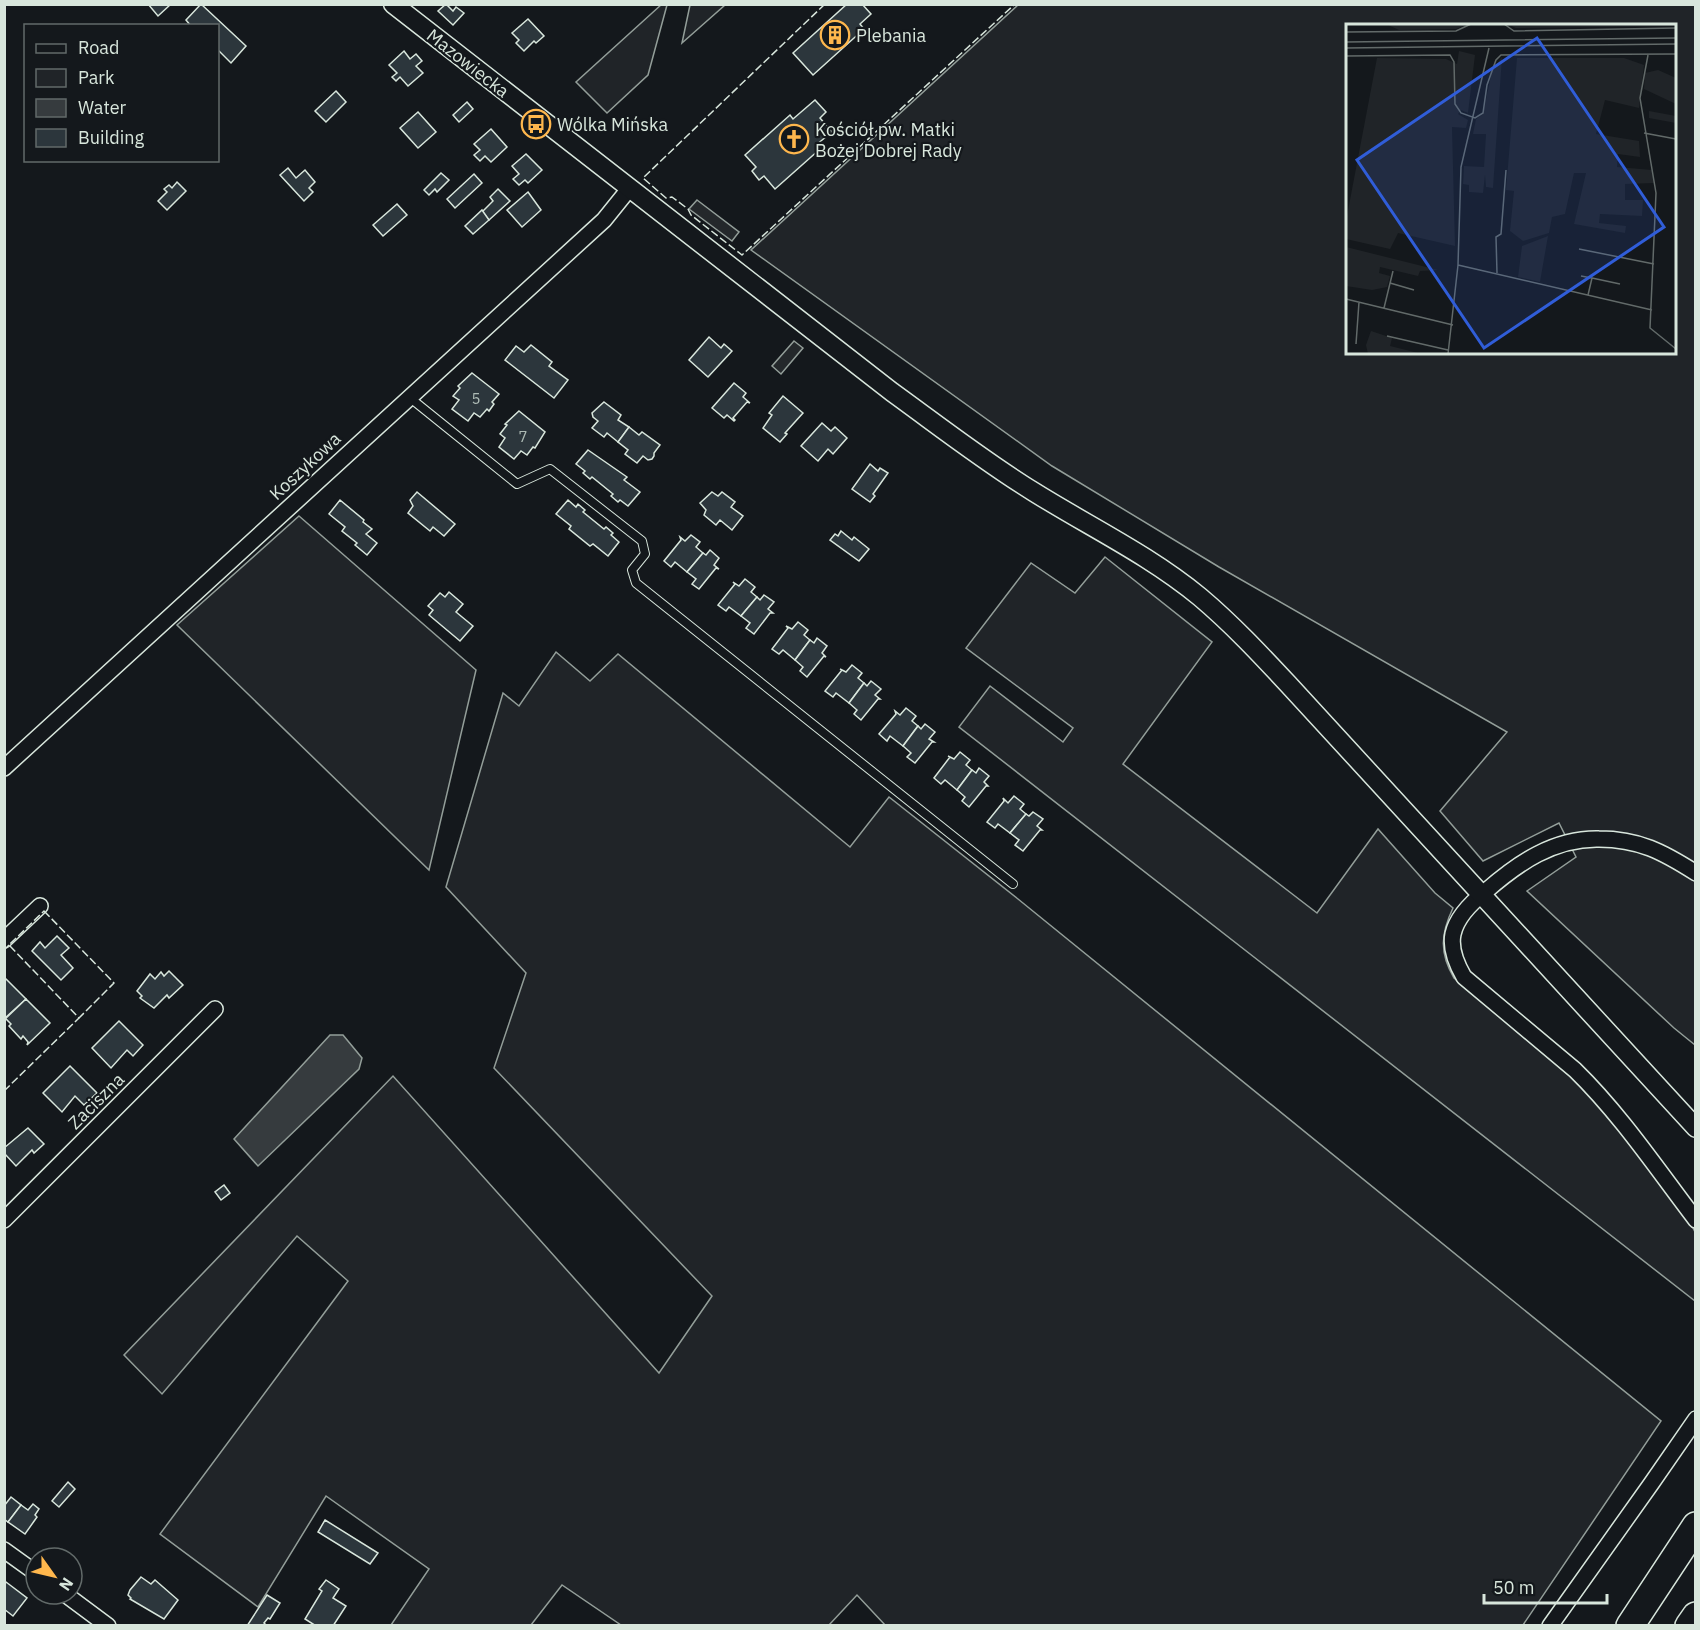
<svg xmlns="http://www.w3.org/2000/svg" width="1700" height="1630" font-family="'IBM Plex Sans',sans-serif">
<rect width="100%" height="100%" fill="#14181c"/>
<g fill="#202428" stroke="#939e99" stroke-width="1.5" fill-rule="evenodd">
<polygon points="662,4 667,5 648,75 607,113 576,82"/>
<polygon points="690,5 725,5 682,43"/>
<path d="M 1018,5 L 1694,5 L 1696,6 L 1695,1045 L 1674,1028 L 1527,891 L 1576,857 L 1559,823 L 1483,861 L 1440,811 L 1507,732 L 1219,567 L 1052,466 L 751,250 ZM 1348,26 L 1674,26 L 1674,352 L 1348,352 Z"/>
<polygon points="299,516 476,670 429,870 177,625"/>
<path d="M 1105,557 L 1212,642 L 1123,764 L 1317,913 L 1378,829 L 1435,893 L 1453,908 C 1441,933 1439,953 1454,978 L 1592,1094 L 1687,1216 L 1695,1232 L 1695,1301 L 959,727 L 990,686 L 1063,742 L 1073,728 L 966,648 L 1031,563 L 1075,593 Z"/>
<polygon points="556,652 590,681 618,654 850,847 889,797 1018,899 1661,1421 1523,1625 886,1626 857,1595 829,1625 621,1625 562,1585 531,1625 391,1625 429,1569 326,1496 258,1607 160,1534 348,1281 297,1236 162,1394 124,1355 393,1076 659,1373 712,1296 494,1068 526,973 446,887 503,693 519,706"/>
</g>
<g fill="#24282b" stroke="#939e99" stroke-width="1.5">
<polygon points="697,200 739,232 732,241 689,209"/>
<polygon points="794,341 803,348 781,374 772,366"/>
</g>
<polygon fill="#363b3e" stroke="#939e99" stroke-width="1.5" points="330,1035 343,1035 362,1058 359,1069 258,1166 234,1139"/>
<g fill="#2c363c" stroke="#d8e6dc" stroke-width="1.5">
<polygon points="148,4 171,4 158,16"/>
<polygon points="201,4 246,46 231,63 218,50 218,26 191,26 186,20"/>
<polygon points="446,4 453,11 456,7 464,13 453,25 438,11"/>
<polygon points="847,4 862,4 871,14 860,24 864,29 813,75 793,53"/>
<polygon points="528,19 544,36 536,43 534,41 524,51 516,43 519,40 512,33"/>
<polygon points="404,51 410,59 416,54 422,61 416,66 423,73 408,86 400,77 396,81 392,77 397,73 389,65"/>
<polygon points="336,91 346,102 326,122 315,111"/>
<polygon points="815,100 826,112 820,118 832,132 816,145 820,149 775,189 764,176 759,180 752,171 756,167 745,155 790,115 793,119"/>
<polygon points="467,102 473,109 459,122 453,115"/>
<polygon points="418,112 436,132 418,148 400,128"/>
<polygon points="491,129 507,147 491,162 485,156 480,161 474,155 480,150 474,144"/>
<polygon points="526,154 542,170 528,183 525,180 519,185 513,179 519,174 512,166"/>
<polygon points="288,168 296,178 305,170 315,182 309,188 313,192 304,201 280,175"/>
<polygon points="441,173 449,180 437,192 435,189 429,195 424,190"/>
<polygon points="474,174 482,183 455,208 447,199"/>
<polygon points="177,182 186,191 167,210 158,201 167,192 164,189 169,185 172,188"/>
<polygon points="498,189 510,201 489,220 482,212 493,201 490,197"/>
<polygon points="528,192 541,210 522,227 507,210"/>
<polygon points="397,204 407,215 383,236 373,225"/>
<polygon points="482,210 489,220 473,234 465,226"/>
<polygon points="709,337 721,348 724,344 732,351 708,377 689,360"/>
<polygon points="531,345 552,362 549,366 568,380 554,398 505,360 516,346 524,352"/>
<polygon points="472,373 499,394 492,402 494,404 489,411 487,409 480,417 474,413 468,421 452,409 459,400 453,396 460,388 458,386"/>
<polygon points="734,383 746,393 743,397 750,403 747,402 733,418 735,420 734,421 727,415 724,418 712,408"/>
<polygon points="783,396 803,413 785,433 787,434 780,442 763,428 772,415 769,413"/>
<polygon points="604,402 621,415 618,420 629,427 618,442 607,433 604,437 592,428 598,421 593,417 592,413"/>
<polygon points="519,411 545,432 535,448 533,447 527,455 521,451 514,459 499,447 505,438 500,434 507,425 505,424"/>
<polygon points="822,423 831,431 835,427 847,438 833,454 828,449 818,461 801,446"/>
<polygon points="629,427 639,435 642,432 660,445 654,453 654,456 652,459 648,460 643,456 637,463 625,454 628,450 618,442"/>
<polygon points="588,450 627,477 624,480 640,492 628,506 620,500 618,502 611,496 613,494 592,477 590,479 583,473 585,471 576,464"/>
<polygon points="870,464 878,471 880,468 888,473 873,494 875,496 870,502 852,489"/>
<polygon points="417,492 455,524 444,536 433,527 430,531 408,513 413,506 410,500"/>
<polygon points="712,492 718,496 722,492 735,502 731,507 743,516 732,530 720,520 716,525 704,515 706,510 700,503"/>
<polygon points="340,500 364,520 363,522 372,529 366,534 377,543 367,555 355,545 357,543 342,531 345,527 329,514"/>
<polygon points="568,500 576,507 578,504 585,510 583,512 604,529 606,527 613,533 611,535 619,542 608,556 593,544 590,546 569,529 571,526 556,514"/>
<polygon points="841,531 852,540 854,537 869,549 859,561 830,540 835,534 838,536"/>
<polygon points="691,535 700,542 696,547 703,553 687,572 675,562 671,567 664,561 681,540 680,537 685,541"/>
<polygon points="710,550 719,558 714,565 719,569 716,568 699,589 692,584 696,579 687,572 703,553 706,555"/>
<polygon points="745,579 755,587 751,592 757,597 741,616 729,607 726,611 718,605 735,584 733,582 739,586"/>
<polygon points="449,592 463,604 456,612 473,626 460,641 429,615 433,610 428,606 440,593 445,597"/>
<polygon points="764,595 774,602 768,609 773,613 770,613 754,634 746,628 750,623 741,616 757,597 760,600"/>
<polygon points="798,622 808,630 804,635 810,640 795,660 783,650 779,654 772,649 788,628 786,626 792,629"/>
<polygon points="817,638 827,646 822,653 826,657 824,656 807,677 800,671 803,667 795,660 810,640 814,643"/>
<polygon points="852,665 862,673 858,678 864,683 849,703 836,693 833,697 825,691 842,670 840,669 846,672"/>
<polygon points="871,681 881,689 875,695 880,699 878,699 861,720 854,714 857,710 849,703 864,683 867,686"/>
<polygon points="906,708 916,716 912,721 918,726 903,746 890,736 887,741 879,734 896,714 895,711 900,715"/>
<polygon points="925,724 935,732 929,739 934,742 932,742 915,763 907,757 911,753 903,746 918,726 921,729"/>
<polygon points="960,752 970,760 966,765 972,770 957,790 945,780 941,784 934,778 950,757 948,756 954,759"/>
<polygon points="979,768 989,776 984,782 988,786 986,786 969,807 962,801 965,797 957,790 972,770 976,773"/>
<polygon points="1014,796 1024,804 1020,809 1026,814 1010,833 998,824 995,828 987,822 1004,801 1003,798 1008,803"/>
<polygon points="1033,812 1043,819 1037,826 1042,830 1040,830 1023,851 1015,845 1019,840 1010,833 1026,814 1029,816"/>
<polygon points="57,936 69,948 61,955 73,968 61,980 32,951 40,942 45,948"/>
<polygon points="169,971 183,985 169,998 167,995 154,1008 140,998 142,996 137,991 150,974 155,979 161,972 164,976"/>
<polygon points="4,977 26,999 4,1019 5,1018"/>
<polygon points="26,999 50,1023 27,1045 28,1042 23,1036 21,1039 9,1026 11,1024 6,1019 4,1020"/>
<polygon points="119,1021 143,1045 133,1056 127,1050 111,1068 92,1048"/>
<polygon points="70,1066 97,1093 84,1105 75,1096 62,1112 43,1093"/>
<polygon points="28,1128 44,1144 34,1153 32,1150 16,1166 4,1153 4,1148"/>
<polygon points="224,1185 230,1193 221,1200 215,1192"/>
<polygon points="68,1482 75,1489 59,1507 52,1501"/>
<polygon points="11,1497 21,1505 8,1522 4,1519 4,1506"/>
<polygon points="33,1504 39,1509 35,1515 37,1517 25,1534 8,1522 21,1505 28,1510"/>
<polygon points="325,1520 378,1553 370,1564 318,1532"/>
<polygon points="141,1577 151,1584 155,1580 178,1600 164,1619 130,1599 131,1598 128,1595 130,1590"/>
<polygon points="326,1580 339,1589 333,1598 346,1606 333,1626 316,1626 305,1619 322,1591 319,1589"/>
<polygon points="6,1582 27,1598 13,1616 4,1609 4,1585"/>
<polygon points="267,1595 280,1603 270,1619 268,1618 264,1623 267,1626 247,1626"/>
</g>
<g fill="none" stroke-linecap="round" stroke-linejoin="round">
<g stroke="#d8e6dc" stroke-width="10">
<polyline id="service" points="409,397 517,484 550,469 642,541 645,554 632,570 636,583 1013,884"/>
</g>
<g stroke="#d8e6dc" stroke-width="18">
<g id="minor">
<polyline points="4,768 604,220 629,189"/>
<path d="M 1696,873 C 1663,852 1639,839 1599,839 C 1554,838 1518,863 1486,891 C 1472,902 1457,916 1453,934 C 1450,949 1457,965 1464,977 L 1575,1070 C 1621,1115 1657,1169 1696,1220"/>
<polyline points="4,940 40,906"/>
<polyline points="4,1220 215,1009"/>
<polyline points="4,1550 36,1573"/>
<polyline points="65,1594 108,1626"/>
<polyline points="1550,1626 1651,1484 1696,1419"/>
</g>
</g>
<g stroke="#d8e6dc" stroke-width="21">
<path id="tertiary" d="M 393,4 L 892,392 C 939,426 985,462 1034,492 C 1090,527 1149,555 1200,597 C 1232,624 1260,654 1288,684 L 1696,1128"/>
</g>
<g stroke="#d8e6dc" stroke-width="30">
<g id="motorway">
<polyline points="1630,1626 1696,1526"/>
<polyline points="1689,1626 1696,1616"/>
</g>
</g>
<use href="#service" stroke="#14181c" stroke-width="8"/>
<use href="#minor" stroke="#14181c" stroke-width="15"/>
<use href="#tertiary" stroke="#14181c" stroke-width="18"/>
<use href="#motorway" stroke="#14181c" stroke-width="27"/>
<g stroke="#d8e6dc" stroke-width="1.5" stroke-dasharray="8 3" stroke-linecap="butt">
<polyline points="825,4 643,178 666,198 672,197 688,209 691,215 742,255 1015,4"/>
<polygon points="44,911 114,983 79,1018 9,945"/>
<polyline points="4,950 9,945"/>
<polyline points="4,1091 79,1018"/>
</g>
</g>
<defs>
<g id="building-ring" transform="scale(1.5)"><circle r="9.5" fill="#14181c" stroke="#ffb74d" stroke-width="1.5"/><path d="M-4-6H4V6H1V3H-1V6H-4ZM-2.5-4.3h1.7v1.8h-1.7ZM.8-4.3h1.7v1.8H.8ZM-2.5-1h1.7V.8h-1.7ZM.8-1h1.7V.8H.8Z" fill="#ffb74d"/></g>
<g id="bus-ring" transform="scale(1.5)"><circle r="9.5" fill="#14181c" stroke="#ffb74d" stroke-width="1.5"/><path d="M-5-6H5V4H4V6H2V4H-2V6H-4V4H-5ZM-3.5-4V0h7V-4ZM-3.5 1.2v1.5H-2V1.2ZM2 1.2v1.5H3.5V1.2Z" fill="#ffb74d"/></g>
<g id="church-ring" transform="scale(1.5)"><circle r="9.5" fill="#14181c" stroke="#ffb74d" stroke-width="1.5"/><path d="M-1.2-6h2.4v3.5h3.3v2.4h-3.3V6h-2.4V-.1h-3.3v-2.4h3.3Z" fill="#ffb74d"/></g>
</defs>
<g fill-rule="evenodd">
<use href="#building-ring" x="835" y="35"/>
<use href="#bus-ring" x="536" y="124"/>
<use href="#church-ring" x="794" y="139"/>
</g>
<g text-anchor="middle" dominant-baseline="central" stroke-width="4.5" stroke-linejoin="round" paint-order="stroke">
<g font-size="15" fill="#adbab4">
<text x="476" y="398">5</text>
<text x="523" y="436">7</text>
</g>
<g font-size="18" fill="#d8e6dc" stroke="#14181c" text-anchor="start">
<text x="856" y="35">Plebania</text>
<text x="557" y="124">Wólka Mińska</text>
<text x="815" y="129">Kościół pw. Matki<tspan x="815" dy="21">Bożej Dobrej Rady</tspan></text>
</g>
<g font-size="18" fill="#d8e6dc" stroke="#14181c">
<text transform="translate(468 63) rotate(38)">Mazowiecka</text>
<text transform="translate(305 466) rotate(-43)">Koszykowa</text>
<text transform="translate(96 1101) rotate(-45)">Zaciszna</text>
</g>
</g>
<g transform="translate(1346 24)">
<rect width="330" height="330" fill="#14181c"/>
<path d="M 40,0 L 122,0 L 110,5 L 53,6 ZM 161,0 L 330,0 L 330,2 L 170,4 ZM 113,27 L 129,31 L 122,89 L 115,86 L 112,90 L 122,96 L 120,104 L 106,103 L 109,222 L 52,209 L 44,225 L 0,215 L 0,197 L 31,34 L 100,35 L 111,40 ZM 156,33 L 147,164 L 140,163 L 139,151 L 137,169 L 123,168 L 123,161 L 117,160 L 118,142 L 138,143 L 140,110 L 127,110 L 130,95 L 137,90 L 146,47 ZM 171,34 L 278,34 L 298,41 L 293,84 L 259,76 L 250,110 L 293,117 L 294,133 L 272,130 L 271,143 L 306,146 L 308,159 L 279,160 L 279,176 L 297,176 L 296,192 L 254,190 L 253,199 L 280,202 L 279,209 L 228,200 L 240,149 L 228,149 L 219,190 L 206,193 L 203,209 L 177,217 L 164,207 L 168,167 L 160,166 ZM 312,46 L 330,54 L 330,80 L 298,65 L 299,49 ZM 303,87 L 330,92 L 330,99 L 303,94 ZM 202,212 L 194,258 L 172,253 L 176,222 ZM 0,223 L 92,246 L 74,247 L 72,252 L 34,243 L 33,249 L 44,252 L 41,263 L 26,266 L 0,262 ZM 25,307 L 46,314 L 44,322 L 76,330 L 22,330 L 20,321 Z" fill="#202428"/>
<path fill="none" stroke="#626a69" stroke-width="1.5" d="M 158,0 L 168,7 L 330,4M 0,8 L 110,7 L 125,0M 0,18 L 330,14M 0,24 L 330,20M 302,31 L 294,74 L 310,169 L 304,304 L 330,325M 0,32 L 104,31 L 108,38 L 109,80 L 115,89 L 129,94 L 137,89 L 141,61 L 150,36 L 155,31 L 330,30M 298,109 L 330,115M 233,225 L 308,240M 112,241 L 306,286M 151,249 L 150,213 L 155,210 L 160,146M 235,252 L 246,254 L 242,271M 246,254 L 274,260M 44,259 L 68,266M 0,275 L 107,301M 38,284 L 47,247M 41,312 L 102,326M 10,320 L 13,278M 102,330 L 112,241 L 115,143 L 143,24"/>
<path fill="#305dd8" fill-opacity="0.15" stroke="#305dd8" stroke-width="3" d="M 191,14 L 318,203 L 138,324 L 11,136 Z"/>
<rect width="330" height="330" fill="none" stroke="#d8e6dc" stroke-width="3"/>
</g>
<rect width="1700" height="1630" fill="none" stroke="#d8e6dc" stroke-width="12"/>
<rect x="24" y="24" width="195" height="138" fill="#14181c" stroke="#626a69" stroke-width="1.5"/>
<rect x="36" y="44" width="30" height="9" fill="#14181c" stroke="#626a69" stroke-width="1.5"/>
<text x="78" y="54" font-size="18" fill="#d8e6dc">Road</text>
<rect x="36" y="69" width="30" height="18" fill="#202428" stroke="#626a69" stroke-width="1.5"/>
<text x="78" y="84" font-size="18" fill="#d8e6dc">Park</text>
<rect x="36" y="99" width="30" height="18" fill="#363b3e" stroke="#626a69" stroke-width="1.5"/>
<text x="78" y="114" font-size="18" fill="#d8e6dc">Water</text>
<rect x="36" y="129" width="30" height="18" fill="#2c363c" stroke="#626a69" stroke-width="1.5"/>
<text x="78" y="144" font-size="18" fill="#d8e6dc">Building</text>
<g transform="translate(54 1576) rotate(124)"><circle r="28" fill="#14181c" stroke="#626a69" stroke-width="1.5"/>
<path d="M0-4.5L10 22L0 15L-10 22Z" fill="#ffb74d"/>
<text y="-9" font-size="16" font-weight="bold" text-anchor="middle" fill="#d8e6dc">N</text>
</g>
<path d="M1484 1594v9h123v-9" fill="none" stroke="#d8e6dc" stroke-width="3"/>
<text x="1493" y="1594" font-size="18" fill="#d8e6dc" stroke="#14181c" stroke-width="4.5" paint-order="stroke">50 m</text>
</svg>
